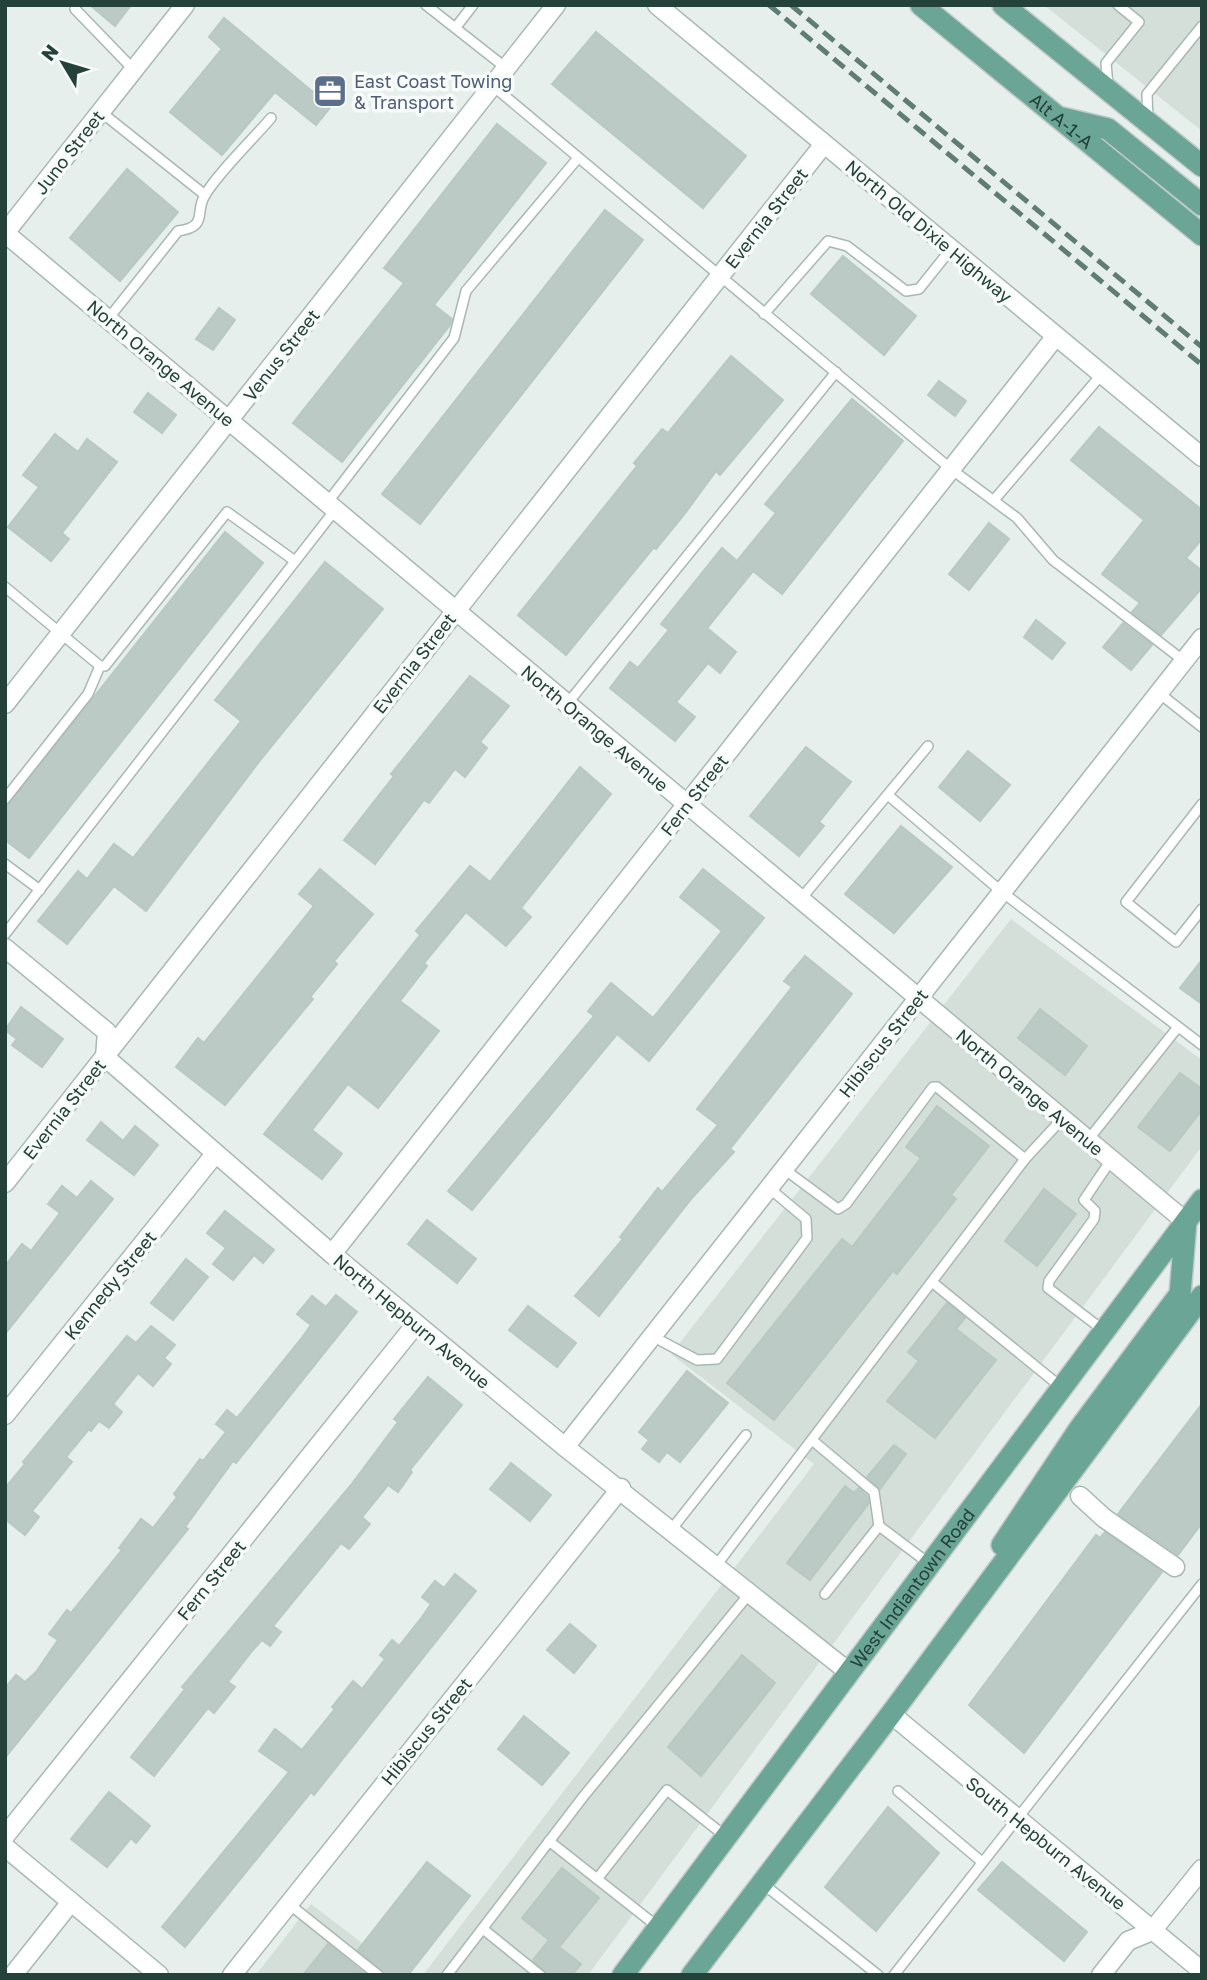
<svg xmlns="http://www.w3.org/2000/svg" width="1207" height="1980" font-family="'Golos Text',sans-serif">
<rect width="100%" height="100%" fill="#e6efeb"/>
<g fill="#d4dfda">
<polygon points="1044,5 1202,5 1202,131 1128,72"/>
<polygon points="1011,919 1202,1060 1202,1146 588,1975 423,1975 814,1464 671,1354"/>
<polygon points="311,1904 404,1975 256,1975"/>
</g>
<g fill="#bbcac4" stroke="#b8c9c2" stroke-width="2">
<polygon points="90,5 131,5 115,26"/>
<polygon points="224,18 313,92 328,75 345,89 316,125 275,92 222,155 170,112 222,49 209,37"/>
<polygon points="596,32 746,156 703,208 552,84"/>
<polygon points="497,124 546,163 434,305 452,319 450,325 342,462 293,423 404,283 384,268"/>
<polygon points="127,169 178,212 120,281 70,238"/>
<polygon points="605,210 643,240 420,524 382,494"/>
<polygon points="843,256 916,316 884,355 811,294"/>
<polygon points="219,308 235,320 213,350 196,339"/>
<polygon points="731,356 783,400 720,475 716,471 683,516 656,549 654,547 566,655 518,615 637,466 634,463 662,429 668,433"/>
<polygon points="939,381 966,401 955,416 928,395"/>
<polygon points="148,393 176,415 162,433 134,412"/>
<polygon points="852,399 903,441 782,594 753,571 707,628 736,652 720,673 708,663 676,702 695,717 675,741 610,688 630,662 638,668 669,630 661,624 722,548 737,561 776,513 765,504"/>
<polygon points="1099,427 1202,510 1202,539 1186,558 1202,571 1202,588 1161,635 1132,612 1140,603 1102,574 1144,520 1071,460"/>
<polygon points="55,434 78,452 87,439 117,462 62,533 69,539 51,561 8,527 39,487 23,475"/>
<polygon points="989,523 1009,539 969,590 949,574"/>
<polygon points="225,532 263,563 29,858 5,840 5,809"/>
<polygon points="325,562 383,609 261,759 146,911 114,886 67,944 38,921 78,871 87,879 114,844 133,858 181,797 241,721 215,700"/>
<polygon points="1036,620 1065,643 1052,659 1024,637"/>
<polygon points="1123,623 1152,645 1131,670 1103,647"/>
<polygon points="470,676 509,706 480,742 487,748 465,777 455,769 429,803 424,800 375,864 344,840 394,776 391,774"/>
<polygon points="806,747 851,782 819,822 824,826 799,856 750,816"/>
<polygon points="968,751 1010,785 980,821 939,787"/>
<polygon points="580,767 611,794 521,908 531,917 506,946 466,912 424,963 427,966 400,1001 439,1031 378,1108 348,1084 312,1130 342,1154 322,1179 264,1134 420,935 416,931 470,866 490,882"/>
<polygon points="901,826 952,867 894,933 845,894"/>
<polygon points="320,869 373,914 334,961 337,964 310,997 313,999 225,1105 176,1067 198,1038 204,1043 314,906 299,894"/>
<polygon points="703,869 764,918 649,1061 617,1034 472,1210 448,1191 594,1016 588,1011 611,983 653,1018 722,931 680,897"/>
<polygon points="805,956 852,994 730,1149 734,1152 692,1198 599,1316 575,1296 623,1239 620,1237 658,1188 662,1192 718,1125 697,1109 792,987 784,981"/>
<polygon points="1202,960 1202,1004 1180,988"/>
<polygon points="21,1007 63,1039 42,1067 12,1045 17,1039 5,1030"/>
<polygon points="1040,1009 1087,1046 1065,1075 1018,1038"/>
<polygon points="1180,1073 1202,1089 1202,1110 1170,1151 1138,1127"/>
<polygon points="937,1106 989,1146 951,1195 956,1199 897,1274 893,1271 774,1420 727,1383 842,1239 852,1247 921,1158 906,1147"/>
<polygon points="101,1122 123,1141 135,1126 158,1145 134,1175 87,1140"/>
<polygon points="91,1181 113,1199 5,1334 5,1266 22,1244 31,1251 60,1213 48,1204 62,1186 77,1198"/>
<polygon points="1044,1189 1076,1214 1037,1266 1005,1241"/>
<polygon points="225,1211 274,1250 263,1263 254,1255 233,1280 213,1264 226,1248 207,1233"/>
<polygon points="427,1220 476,1259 457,1283 408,1244"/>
<polygon points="186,1259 208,1277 173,1320 151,1303"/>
<polygon points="336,1295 357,1312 236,1463 233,1461 185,1527 188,1529 5,1758 5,1688 16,1675 25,1682 36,1672 58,1640 49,1634 67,1610 71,1613 122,1550 119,1548 141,1519 153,1528 177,1497 174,1494 200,1459 203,1461 226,1432 216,1424 227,1410 237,1418 301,1339 311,1325 297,1314 312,1296 326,1307"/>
<polygon points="947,1303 965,1318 956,1329 996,1360 935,1438 887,1401 919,1361 908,1352"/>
<polygon points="528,1306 576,1343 557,1367 509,1330"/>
<polygon points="151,1326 175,1345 164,1358 171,1364 153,1386 138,1373 113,1404 122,1412 109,1428 99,1421 91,1431 89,1429 66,1457 72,1462 32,1511 39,1517 25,1535 5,1519 5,1488 25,1464 23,1462 127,1336 136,1343"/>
<polygon points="687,1371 728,1403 680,1462 667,1452 659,1462 642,1449 649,1440 639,1432"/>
<polygon points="428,1377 462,1405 410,1470 412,1472 398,1492 388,1485 362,1517 370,1524 349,1549 341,1543 273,1626 281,1632 270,1646 262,1640 252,1651 228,1682 235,1687 214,1713 208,1708 154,1776 131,1757 185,1689 182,1687 351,1485 398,1422 394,1419"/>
<polygon points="1202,1404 1202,1523 1178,1555 1118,1514"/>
<polygon points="894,1445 906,1454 880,1489 867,1477"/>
<polygon points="511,1463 551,1495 530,1521 490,1489"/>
<polygon points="845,1486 854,1493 859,1488 867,1496 869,1503 810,1580 787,1563"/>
<polygon points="1105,1532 1162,1572 1024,1753 969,1705 1096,1535 1100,1538"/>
<polygon points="455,1574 476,1591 314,1795 311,1792 185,1947 162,1927 289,1772 259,1751 275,1729 302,1750 335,1709 332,1707 353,1681 362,1689 385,1659 380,1655 392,1640 399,1646 422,1617 431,1604 422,1597 435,1581 444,1588"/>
<polygon points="570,1624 596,1646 574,1673 547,1650"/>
<polygon points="742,1655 775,1683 701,1776 668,1747"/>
<polygon points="524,1716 569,1753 542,1785 498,1749"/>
<polygon points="109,1792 150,1826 136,1843 131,1838 107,1867 71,1839"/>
<polygon points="888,1807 939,1853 876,1931 825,1887"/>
<polygon points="427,1862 470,1896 408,1975 385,1975 358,1950"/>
<polygon points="1002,1862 1087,1932 1064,1961 978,1890"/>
<polygon points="562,1868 599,1898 559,1947 581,1964 572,1975 547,1975 533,1960 549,1940 522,1918"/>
<polygon points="328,1944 366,1975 303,1975"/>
</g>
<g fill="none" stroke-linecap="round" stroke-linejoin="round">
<g stroke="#a8b8b2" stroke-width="12">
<g id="lane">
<polyline points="76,5 75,9 134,70"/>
<polyline points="426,5 506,68"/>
<polyline points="456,27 473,5"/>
<polyline points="493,86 951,469 1017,518 1053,560 1184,661"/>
<polyline points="1108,86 1106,63 1139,22 1118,5"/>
<polyline points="101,112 205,195"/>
<polyline points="1148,121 1147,94 1202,26"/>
<polyline points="764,314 828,241 847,246 906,291 919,289 951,249"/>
<path d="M 108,319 L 178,231 C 208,227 195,213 204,197 C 214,177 255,137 271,118"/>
<polyline points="994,500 1102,374"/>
<polyline points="327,503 454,338 466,291 578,158"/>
<polyline points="5,587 100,666"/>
<polyline points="1159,693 1202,727"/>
<polyline points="567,704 836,372"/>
<polyline points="889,796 1002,892 1202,1045"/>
<polyline points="5,799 88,694 100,666 105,666 227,512 295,561"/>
<polyline points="1202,804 1126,902 1176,942 1202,909"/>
<polyline points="5,864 40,890"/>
<polyline points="800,900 928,746"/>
<polyline points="5,934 335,510"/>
<polyline points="1088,1140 1178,1027"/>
<polyline points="784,1169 838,1209 846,1204 933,1087 937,1087 1025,1159"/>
<polyline points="932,1282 1061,1387"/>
<polyline points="1103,1330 1048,1288 1049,1281 1094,1219 1095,1211 1084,1200 1111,1160"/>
<polyline points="652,1336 697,1360 717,1359 807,1238 806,1219 769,1188"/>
<polyline points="812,1440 874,1492 879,1526"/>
<polyline points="671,1530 746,1435"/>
<polyline points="715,1567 1025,1159 1062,1119"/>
<polyline points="825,1594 879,1526 931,1565"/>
<polyline points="898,1791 982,1862"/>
<polyline points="549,1841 658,1927"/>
<polyline points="597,1879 667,1790 725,1836"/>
<polyline points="762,1883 878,1975"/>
<polyline points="289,1904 378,1975"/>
<polyline points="483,1929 540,1975"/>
<polyline points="447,1975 583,1797 749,1594"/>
<polyline points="894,1975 1202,1584"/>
</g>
</g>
<g stroke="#a8b8b2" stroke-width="21">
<g id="street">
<polyline points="185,5 5,233 1186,1222"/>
<polyline points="657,5 1202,457"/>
<polyline points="5,704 556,5"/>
<polyline points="5,948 107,1032 105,1057 332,1254 565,1447 850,1673"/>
<polyline points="5,1183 824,144"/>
<polyline points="332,1254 1056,336"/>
<polyline points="5,1415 215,1154"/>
<polyline points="565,1447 1202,638"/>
<polyline points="1080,1496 1104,1518 1175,1567"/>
<polyline points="891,1714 1202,1971"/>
<polyline points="5,1836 416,1324"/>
<polyline points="5,1847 159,1975"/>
<polyline points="13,1975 71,1902"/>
<polyline points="232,1975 621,1488"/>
<polyline points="1101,1975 1128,1941 1152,1931 1202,1869"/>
</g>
</g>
<g stroke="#c2cac8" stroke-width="24">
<g id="primary">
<path id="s1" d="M 921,5 L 1202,235"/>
<polyline points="1003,5 1202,166"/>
<polyline points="1062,118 1108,129 1202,205"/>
<polyline points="1002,1545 1080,1428 1180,1294 1186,1222"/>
<path id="s2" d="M 623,1975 L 1202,1200"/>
<polyline points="692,1975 891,1714 1202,1296"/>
</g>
</g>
<use href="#lane" stroke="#fff" stroke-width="9"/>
<use href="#street" stroke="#fff" stroke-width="18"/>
<use href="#primary" stroke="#6aa596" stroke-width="21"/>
<g stroke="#5f7d75" stroke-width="5" stroke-dasharray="14 7" stroke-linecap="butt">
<polyline points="769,5 1202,365"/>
<polyline points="791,5 1202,347"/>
</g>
</g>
<defs>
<g id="office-square" transform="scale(1.75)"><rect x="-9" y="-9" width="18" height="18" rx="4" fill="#5c6f8a" stroke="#f7fbf9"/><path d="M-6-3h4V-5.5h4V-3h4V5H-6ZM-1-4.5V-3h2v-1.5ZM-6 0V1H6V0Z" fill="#fff"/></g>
</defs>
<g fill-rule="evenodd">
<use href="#office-square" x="330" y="91"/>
</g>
<g text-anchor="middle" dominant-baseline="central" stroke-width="7" stroke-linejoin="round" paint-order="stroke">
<g font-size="18" fill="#4e5e75" stroke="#f7fbf9" text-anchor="start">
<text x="354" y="81">East Coast Towing<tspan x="354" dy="21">&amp; Transport</tspan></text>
</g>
<g font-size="18" fill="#24423a" stroke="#f7fbf9">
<text stroke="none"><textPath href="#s1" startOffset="182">Alt A-1-A</textPath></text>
<text transform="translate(69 152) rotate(-52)">Juno Street</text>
<text transform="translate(766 218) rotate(-52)">Evernia Street</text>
<text transform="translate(929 231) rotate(40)">North Old Dixie Highway</text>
<text transform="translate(281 355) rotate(-52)">Venus Street</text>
<text transform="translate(161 363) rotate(40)">North Orange Avenue</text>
<text transform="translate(414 663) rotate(-52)">Evernia Street</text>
<text transform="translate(595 728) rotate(40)">North Orange Avenue</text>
<text transform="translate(694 795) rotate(-52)">Fern Street</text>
<text transform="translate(883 1043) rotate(-52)">Hibiscus Street</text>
<text transform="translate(1030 1092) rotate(40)">North Orange Avenue</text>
<text transform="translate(64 1109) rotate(-52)">Evernia Street</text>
<text transform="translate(110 1285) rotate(-51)">Kennedy Street</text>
<text transform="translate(412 1321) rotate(40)">North Hepburn Avenue</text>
<text transform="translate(211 1580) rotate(-51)">Fern Street</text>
<text stroke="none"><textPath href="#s2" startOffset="483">West Indiantown Road</textPath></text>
<text transform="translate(426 1731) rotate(-51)">Hibiscus Street</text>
<text transform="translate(1046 1843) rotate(39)">South Hepburn Avenue</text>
</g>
</g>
<rect width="1207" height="1980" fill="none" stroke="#24423a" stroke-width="14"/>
<g transform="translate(63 63) rotate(308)" stroke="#f7fbf9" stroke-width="5" paint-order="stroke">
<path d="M0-5L12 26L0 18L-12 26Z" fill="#24423a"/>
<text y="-10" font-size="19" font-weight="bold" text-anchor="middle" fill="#24423a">N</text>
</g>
</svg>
